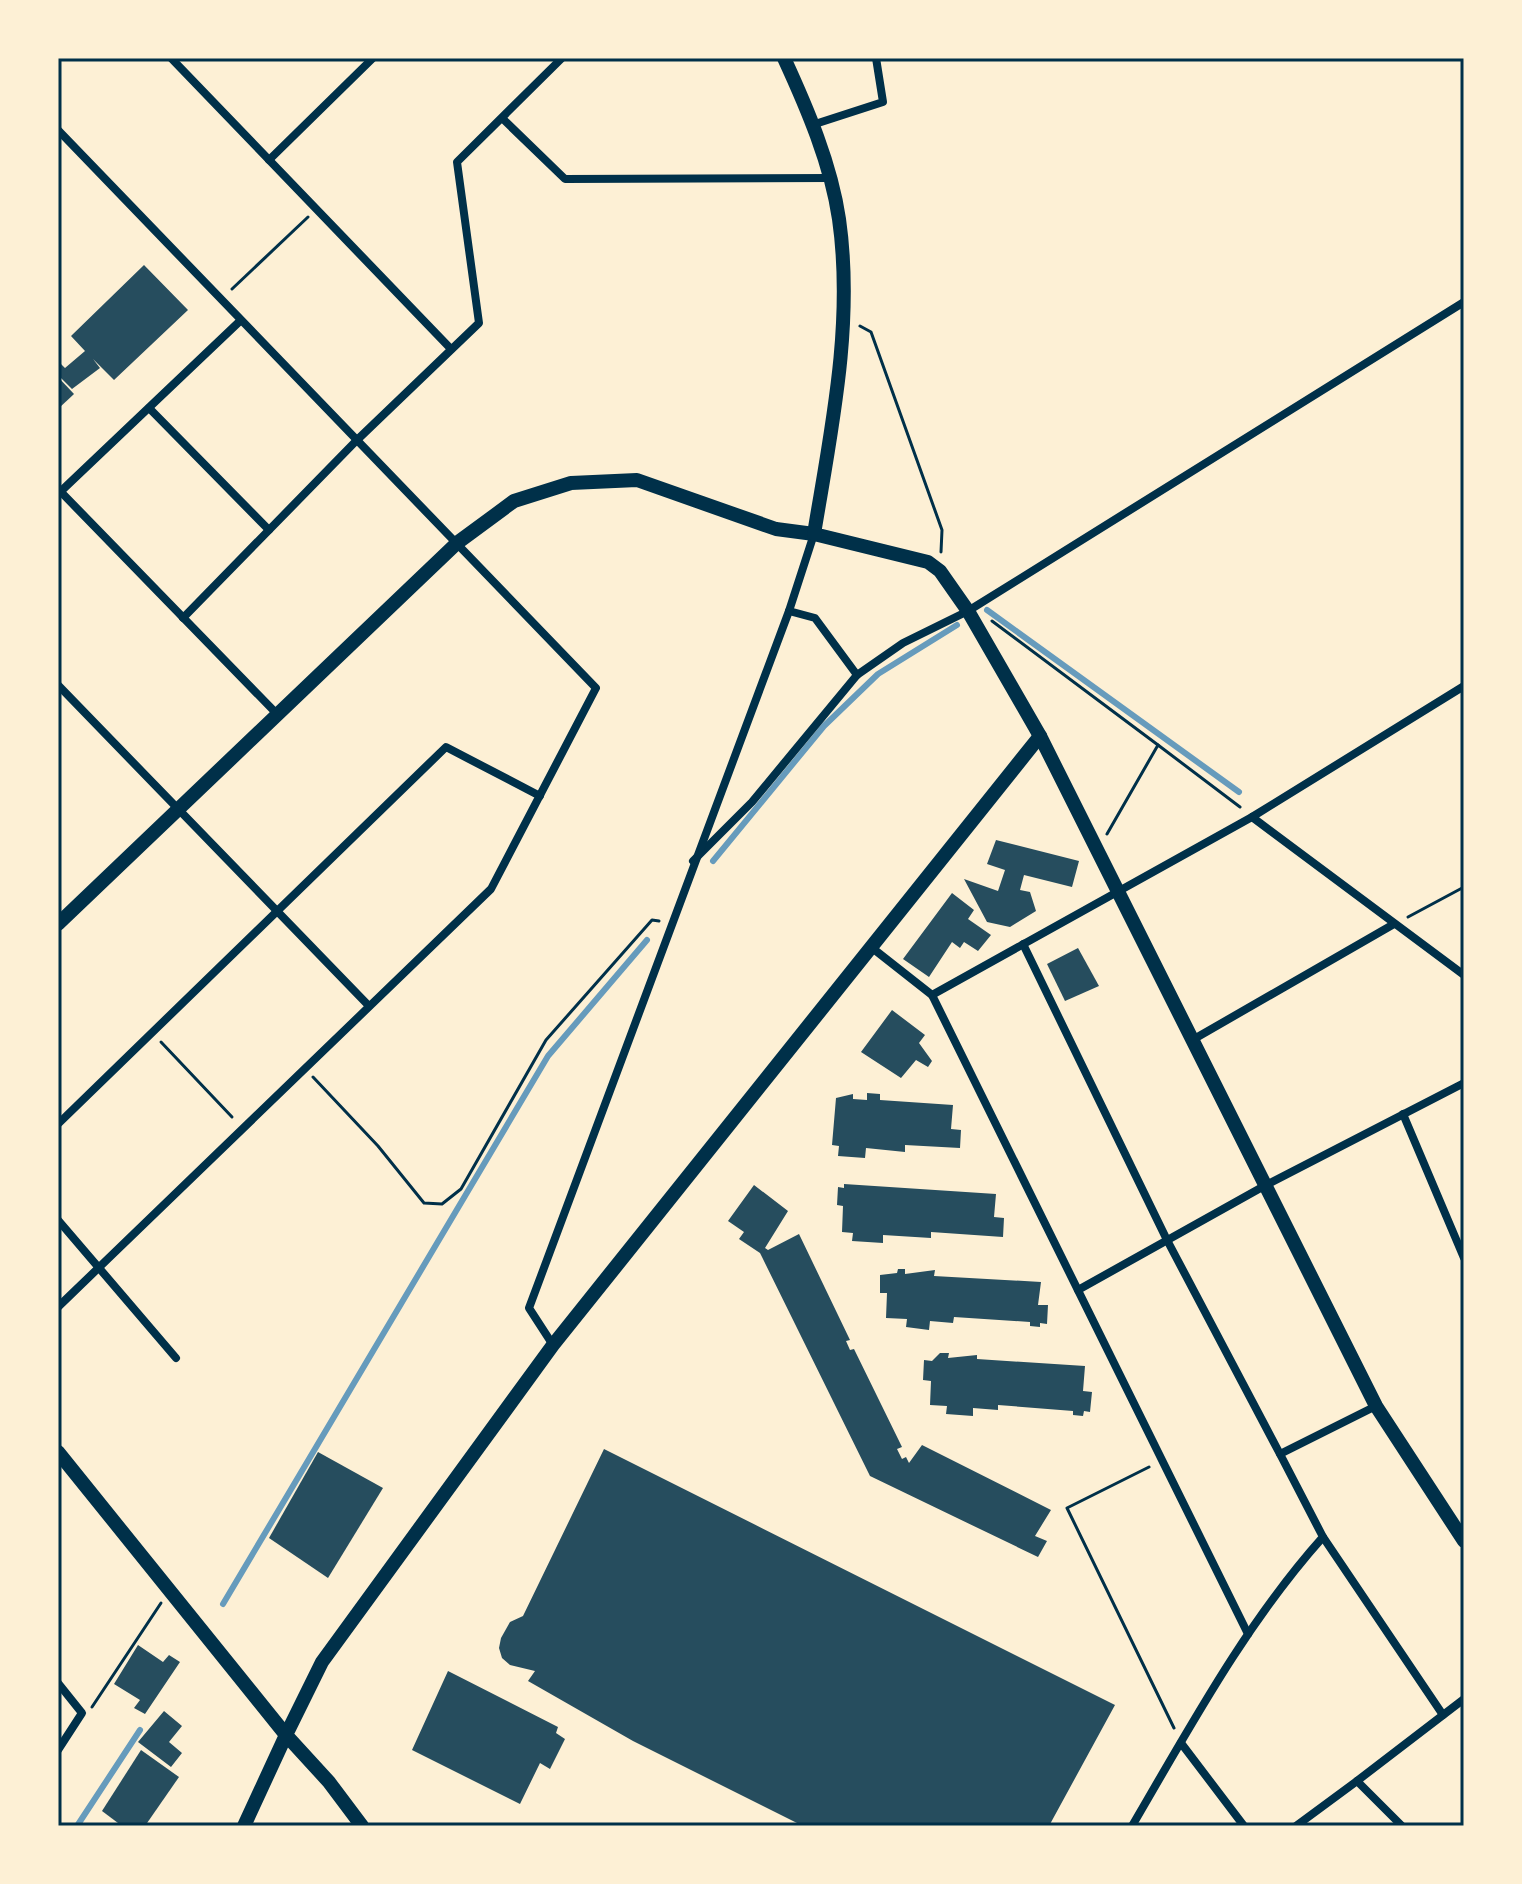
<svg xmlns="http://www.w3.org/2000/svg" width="1522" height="1884" font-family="Roboto,sans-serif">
<rect width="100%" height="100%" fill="#fdf0d5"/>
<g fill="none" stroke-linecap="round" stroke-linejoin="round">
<g stroke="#669bbc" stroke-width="6">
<polyline points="987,610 1239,792"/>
<polyline points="713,861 824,726 878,674 957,625"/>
<polyline points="223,1604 548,1056 647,940"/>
<polyline points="77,1826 140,1730"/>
</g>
</g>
<g fill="#264d5e">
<polygon points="144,265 188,310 114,380 93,359 100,368 72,389 58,375 58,361 65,368 85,351 71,336"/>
<polygon points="58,377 74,394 58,409"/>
<polygon points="996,840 1079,861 1072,887 1024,875 1020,890 1030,892 1036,911 1010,927 987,922 964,879 998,891 1005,870 987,864"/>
<polygon points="952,893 974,910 968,919 991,935 978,951 964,942 960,948 952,942 929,977 903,959"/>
<polygon points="1078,948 1099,986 1065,1001 1047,964"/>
<polygon points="892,1010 925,1035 919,1043 932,1061 928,1067 916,1060 901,1078 861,1052"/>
<polygon points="867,1093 880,1094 880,1100 953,1105 951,1129 961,1130 960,1148 905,1145 905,1152 866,1148 865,1158 838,1156 839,1146 832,1145 836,1098 853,1094 853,1099 867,1100"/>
<polygon points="844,1184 996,1194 994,1217 1004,1218 1003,1237 931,1232 931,1238 883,1235 883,1243 852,1241 853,1233 842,1232 843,1206 837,1205 838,1187 844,1188"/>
<polygon points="754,1185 788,1211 765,1248 768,1250 799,1234 850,1340 846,1341 850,1350 854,1349 902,1447 897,1449 902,1459 906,1457 909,1463 922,1445 1051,1510 1035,1536 1047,1541 1038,1557 870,1476 760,1253 739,1239 744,1232 728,1221"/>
<polygon points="898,1269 905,1269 905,1274 935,1270 934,1276 1041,1282 1038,1305 1048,1305 1047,1324 1040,1323 1040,1327 1030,1326 1030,1322 954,1317 953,1323 930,1321 929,1330 906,1327 907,1319 886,1318 887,1293 880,1293 880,1275 897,1273"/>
<polygon points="940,1353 949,1353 948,1358 977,1355 977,1359 1085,1366 1083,1391 1092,1392 1090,1412 1084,1411 1083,1416 1073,1415 1073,1411 998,1405 998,1410 973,1408 973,1416 946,1414 947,1406 930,1405 931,1381 923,1380 924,1360 932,1361"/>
<polygon points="604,1449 1115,1705 1049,1826 803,1826 633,1741 528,1681 535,1671 510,1665 502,1658 499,1648 501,1638 510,1622 523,1616"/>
<polygon points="318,1452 383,1488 328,1578 269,1538"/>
<polygon points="138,1645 163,1662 169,1655 180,1662 145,1714 134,1708 140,1700 114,1684"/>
<polygon points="448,1671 558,1727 556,1733 565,1739 550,1769 540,1763 520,1804 412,1750"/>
<polygon points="164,1711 182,1726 169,1742 182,1753 171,1767 138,1742"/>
<polygon points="141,1750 179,1777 145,1826 122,1826 102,1811"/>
</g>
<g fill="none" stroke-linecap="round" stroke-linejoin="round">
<g stroke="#003049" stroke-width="3">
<polyline points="232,289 308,217"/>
<polyline points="860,326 871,332 942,530 941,552"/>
<polyline points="992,621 1158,745"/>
<polyline points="1107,834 1158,745 1240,807"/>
<polyline points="1408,917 1464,887"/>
<polyline points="161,1042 232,1117"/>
<polyline points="313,1077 378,1146 424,1203 442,1204 461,1189 546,1040 652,920 659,921"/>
<polyline points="1149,1467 1067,1508 1174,1728"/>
<polyline points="92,1707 161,1603"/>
</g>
<g stroke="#003049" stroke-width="8">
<polyline points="171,58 451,349"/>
<polyline points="503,119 565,179 830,178"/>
<polyline points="812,125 883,102 876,58"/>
<polyline points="58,130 596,688 491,889 58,1307"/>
<polyline points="269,160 373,58"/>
<polyline points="149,408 269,530"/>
<polyline points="61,492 277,714"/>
<polyline points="58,494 240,321"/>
<polyline points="789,611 815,618 857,675"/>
<polyline points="183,618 356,441 479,323 457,162 562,58"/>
<polyline points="58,685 369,1006"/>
<polyline points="1252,817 1464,975"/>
<polyline points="693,861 752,802 857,675 903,643 968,611 1464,302"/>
<polyline points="1023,944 1167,1240 1280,1454"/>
<polyline points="871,947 932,995 1248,1634"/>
<polyline points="932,995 1252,817 1464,686"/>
<polyline points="1194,1039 1394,924"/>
<polyline points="1403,1114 1464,1258"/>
<polyline points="58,1124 446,747 540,796"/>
<polyline points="58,1220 176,1358"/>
<polyline points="1078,1290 1266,1185 1464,1083"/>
<polyline points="553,1345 529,1308 789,611 814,534"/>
<polyline points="1323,1537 1443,1715"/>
<polyline points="58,1683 82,1713 58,1750"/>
<polyline points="1181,1743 1244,1826"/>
<path d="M 1132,1826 C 1190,1727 1246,1623 1323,1537 L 1280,1454 L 1376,1406"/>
<polyline points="1296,1826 1357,1781"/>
<polyline points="1402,1826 1357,1781 1464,1699"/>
</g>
<g stroke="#003049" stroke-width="14">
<polyline points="58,924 457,543 514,501 571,483 637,480 776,529 814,534"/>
<polyline points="362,1826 329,1782 286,1735 322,1662 553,1345 1040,736"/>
</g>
<g stroke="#003049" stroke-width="14">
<path d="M 784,58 C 807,108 831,164 839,219 C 854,324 831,431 814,534 L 928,562 L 940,571 L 968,611 L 1040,736 L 1376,1406 L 1464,1541"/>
<polyline points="58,1452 286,1735 244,1826"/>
</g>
</g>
<rect width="1522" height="1884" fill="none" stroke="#fdf0d5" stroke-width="120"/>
<rect x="60" y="60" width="1402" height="1764" fill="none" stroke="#003049" stroke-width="3"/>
</svg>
